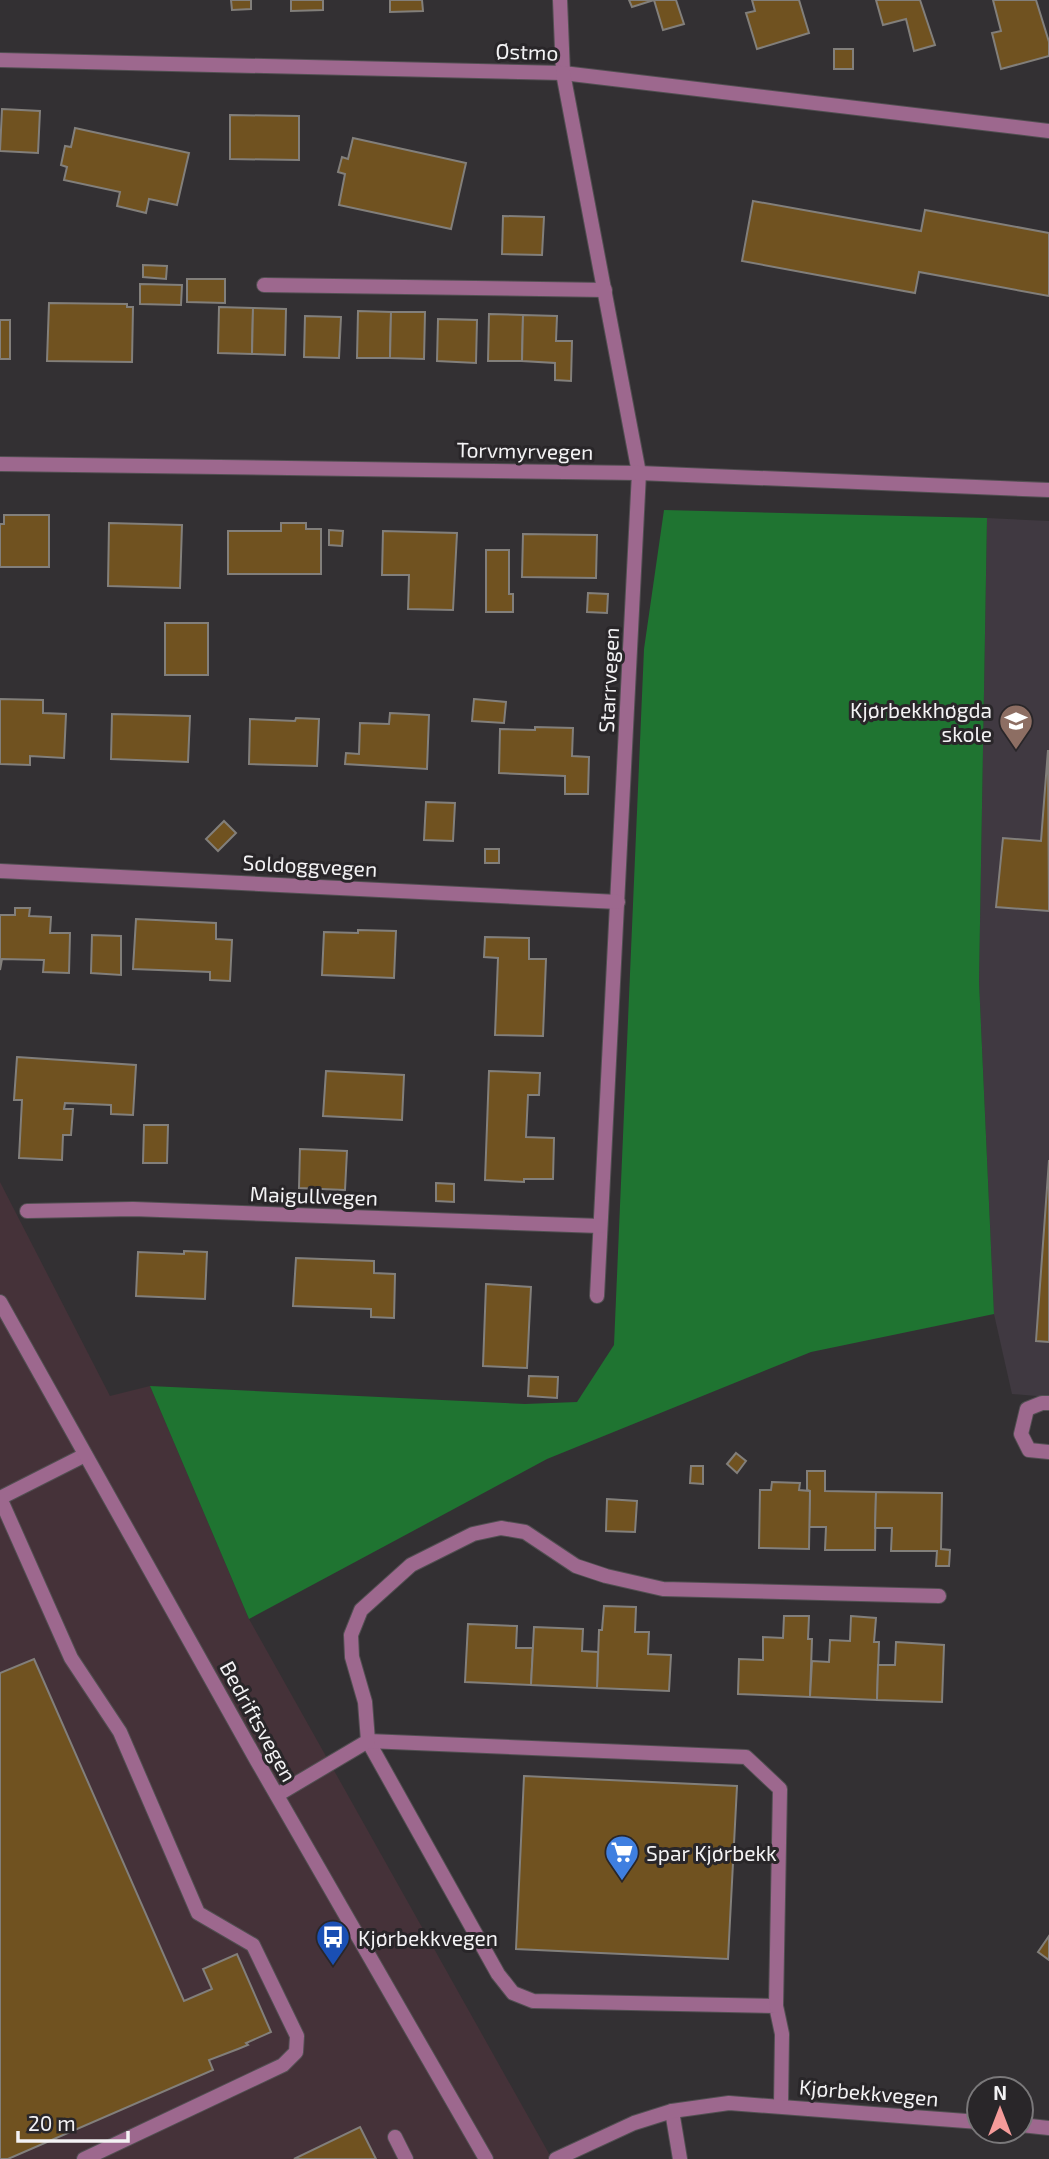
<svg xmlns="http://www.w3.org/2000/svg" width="1049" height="2159" font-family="'Exo 2',sans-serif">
<rect width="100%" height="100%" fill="#333033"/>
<polygon fill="#453239" points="0,1182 110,1396 150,1386 249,1619 552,2159 0,2159"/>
<polygon fill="#403941" points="987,518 1049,521 1049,1397 1012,1394 994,1314 979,981"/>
<polygon fill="#1f7431" points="664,510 987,518 979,981 994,1314 811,1352 547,1459 249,1619 150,1386 525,1404 577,1402 614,1345 644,649"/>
<g fill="#705220" stroke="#827f7b" stroke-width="2">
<polygon points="231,0 251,0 251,9 232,10"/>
<polygon points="291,0 323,0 323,10 291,11"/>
<polygon points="390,0 422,0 423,11 390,12"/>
<polygon points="629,0 676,0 684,24 663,30 654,0 632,7"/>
<polygon points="752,0 799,0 809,33 757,49 746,13 755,11"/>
<polygon points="876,0 920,0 935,45 914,51 906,19 883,25"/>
<polygon points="993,0 1036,0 1049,42 1049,56 1001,69 992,33 1001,31"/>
<rect x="834" y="49" width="19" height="20"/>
<polygon points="2,109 40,111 38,153 0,151"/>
<polygon points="230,115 299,116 299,160 230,159"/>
<polygon points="75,128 189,153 177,205 149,199 146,213 117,206 120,192 64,180 67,167 61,165 65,146 71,147"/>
<polygon points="353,138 466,163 451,229 339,205 345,174 338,172 342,157 348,159"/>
<polygon points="753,201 921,231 925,210 1049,233 1049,296 919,272 915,293 742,261"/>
<polygon points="503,216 544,217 542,255 502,254"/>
<polygon points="143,265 167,266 166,279 143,277"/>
<polygon points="187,279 225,279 225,303 187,302"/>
<polygon points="140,284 182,285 181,305 140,304"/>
<polygon points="49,303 127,304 127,307 133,307 132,362 47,361"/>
<polygon points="219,307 253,308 252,354 218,353"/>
<polygon points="253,308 286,309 285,355 252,354"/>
<polygon points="358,311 391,312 390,358 357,358"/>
<polygon points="391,312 425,312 424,359 390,358"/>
<polygon points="489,314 523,315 522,361 488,361"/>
<polygon points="523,315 557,316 556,341 572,341 571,381 555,380 555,363 522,361"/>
<polygon points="305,316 341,317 339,358 304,357"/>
<polygon points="438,319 477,320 476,363 437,361"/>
<rect x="0" y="320" width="10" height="39"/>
<polygon points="4,515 49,515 49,567 0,567 0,524 4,524"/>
<polygon points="109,523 182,525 180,588 108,586"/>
<polygon points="281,523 306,523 306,529 321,529 321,574 228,574 228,531 281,531"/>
<polygon points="329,530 343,531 342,546 329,545"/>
<polygon points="383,531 457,533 453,610 408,609 409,575 382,575"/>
<polygon points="523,534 597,535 596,578 522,577"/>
<polygon points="486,550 509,550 509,594 513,594 513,612 486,612"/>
<polygon points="588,593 608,594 607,613 587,612"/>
<rect x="165" y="623" width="43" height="52"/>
<polygon points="0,699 43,700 43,713 66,714 64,758 30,756 30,765 0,764"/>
<polygon points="474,699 506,702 504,723 472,721"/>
<polygon points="390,713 429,715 427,769 345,764 346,753 359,754 360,723 389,724"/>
<polygon points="112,714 190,716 188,762 111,759"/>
<polygon points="296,718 319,719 317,766 249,764 250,719 295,721"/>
<polygon points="535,727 573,728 572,756 589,757 588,794 565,794 565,776 499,773 500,729 535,730"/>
<polygon points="1048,750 1049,911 996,907 1003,838 1041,841"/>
<polygon points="426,802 455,803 453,841 424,840"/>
<polygon points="224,821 236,833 218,851 206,839"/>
<rect x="485" y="849" width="14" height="14"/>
<polygon points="15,908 30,908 29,916 51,917 50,933 70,933 69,973 43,972 44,960 2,959 0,970 0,915 15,915"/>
<polygon points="136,919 216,923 216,939 232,940 230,981 210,980 210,972 133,969"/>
<polygon points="358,930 396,931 394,978 322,975 324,932 358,933"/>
<polygon points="92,935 121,936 121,975 91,973"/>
<polygon points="485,937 529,938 529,959 546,959 543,1036 495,1035 498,958 484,957"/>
<polygon points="17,1057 136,1065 133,1115 111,1114 111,1105 65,1103 64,1109 73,1109 71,1135 63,1135 62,1160 19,1158 22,1100 14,1100"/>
<polygon points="326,1071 404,1075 402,1120 323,1116"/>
<polygon points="489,1071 540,1073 539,1095 528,1095 526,1137 554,1138 553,1179 524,1179 524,1182 485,1180"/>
<polygon points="144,1125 168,1125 167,1163 143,1163"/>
<polygon points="300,1149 347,1151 345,1190 299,1188"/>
<polygon points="1049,1160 1049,1342 1036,1341"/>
<polygon points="436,1183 454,1184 454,1202 436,1201"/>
<polygon points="184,1251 207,1252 205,1299 136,1296 138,1252 184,1254"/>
<polygon points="296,1258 374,1261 374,1273 395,1274 394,1318 371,1317 371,1309 293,1306"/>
<polygon points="486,1284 531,1287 527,1368 483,1366"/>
<polygon points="529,1376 558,1377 557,1398 528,1396"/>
<polygon points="736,1453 746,1461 737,1473 727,1464"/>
<polygon points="691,1466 703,1466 703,1484 690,1483"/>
<polygon points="807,1471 825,1471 825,1491 876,1492 875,1550 825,1550 826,1527 809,1527 810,1491 807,1490"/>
<polygon points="772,1482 800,1483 799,1490 810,1491 809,1549 759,1548 760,1490 771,1490"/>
<polygon points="876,1492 942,1493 941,1549 950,1550 949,1566 936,1566 937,1551 891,1551 892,1528 875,1528"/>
<polygon points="607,1499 637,1501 635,1532 606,1531"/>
<polygon points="604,1606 636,1607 635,1632 649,1632 648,1654 671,1655 669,1691 597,1688 599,1630 602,1630"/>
<polygon points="784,1616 809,1616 808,1639 812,1639 810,1697 738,1694 739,1659 763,1660 763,1637 783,1638"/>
<polygon points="851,1616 876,1618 874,1642 879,1642 877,1700 810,1697 812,1661 829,1662 830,1640 850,1641"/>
<polygon points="468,1624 517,1626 516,1648 533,1648 531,1685 465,1682"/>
<polygon points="534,1627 583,1629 582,1651 598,1652 597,1688 531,1685"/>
<polygon points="896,1642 944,1645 942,1702 877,1700 878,1665 895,1665"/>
<polygon points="34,1659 184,2001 212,1989 203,1969 237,1954 271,2032 246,2043 248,2045 238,2049 209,2060 213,2070 8,2159 0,2159 0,1673"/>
<polygon points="524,1776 737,1786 728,1959 516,1949"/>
<polygon points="1049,1936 1049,1960 1038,1952"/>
<polygon points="360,2127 376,2159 294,2159"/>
</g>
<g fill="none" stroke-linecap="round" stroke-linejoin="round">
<g stroke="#524f52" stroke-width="16">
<g id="service">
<polyline points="560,0 563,73"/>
<polyline points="264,285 605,290"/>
<polyline points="1049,1403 1042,1403 1027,1409 1021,1434 1029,1450 1049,1452"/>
<polyline points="368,1741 498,1974 513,1993 533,2001 776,2006 782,2034 781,2106"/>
<polyline points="368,1741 746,1757 780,1789 776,2006"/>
<polyline points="395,2137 406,2159"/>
<polyline points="84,2159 283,2065 296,2052 297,2036 253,1945 198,1913 120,1732 71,1658 0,1498 85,1455"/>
</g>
</g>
<g stroke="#524f52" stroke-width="16">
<g id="minor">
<polyline points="0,60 563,73 1049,131"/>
<polyline points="563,73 639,473 597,1296"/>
<polyline points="0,464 639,473 1049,490"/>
<polyline points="0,871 618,902"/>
<polyline points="27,1211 133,1209 600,1226"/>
<polyline points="277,1795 368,1741 365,1702 352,1657 351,1635 361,1610 411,1565 473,1534 501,1528 525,1532 576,1566 606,1576 663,1589 939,1596"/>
<polyline points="672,2111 680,2159"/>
</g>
</g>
<g stroke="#524f52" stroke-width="16">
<g id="tertiary">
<polyline points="0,1302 257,1761 486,2159"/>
<polyline points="1021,2125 1049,2128"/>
<polyline points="556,2159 634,2123 672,2111 729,2103 979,2122"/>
</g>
</g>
<use href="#service" stroke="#9d688e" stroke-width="14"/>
<use href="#minor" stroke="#9d688e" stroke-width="14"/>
<use href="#tertiary" stroke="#9d688e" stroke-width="14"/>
</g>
<defs>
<g id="school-pin" transform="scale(1.75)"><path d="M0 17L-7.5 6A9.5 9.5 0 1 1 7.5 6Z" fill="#8d6e63" stroke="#292629"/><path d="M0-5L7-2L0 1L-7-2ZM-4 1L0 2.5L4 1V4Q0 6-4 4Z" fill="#fff"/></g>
<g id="supermarket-pin" transform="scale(1.75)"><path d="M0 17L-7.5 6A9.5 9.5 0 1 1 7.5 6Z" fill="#3f7fe0" stroke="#292629"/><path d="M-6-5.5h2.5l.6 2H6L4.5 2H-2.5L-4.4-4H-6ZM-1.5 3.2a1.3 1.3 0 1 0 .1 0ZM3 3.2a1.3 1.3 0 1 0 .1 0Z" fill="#fff"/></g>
<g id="bus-pin" transform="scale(1.75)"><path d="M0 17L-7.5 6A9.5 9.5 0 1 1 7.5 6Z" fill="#1a4fb4" stroke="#292629"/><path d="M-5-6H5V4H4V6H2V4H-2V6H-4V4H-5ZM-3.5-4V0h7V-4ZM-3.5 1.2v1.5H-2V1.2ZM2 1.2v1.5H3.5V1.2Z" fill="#fff"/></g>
</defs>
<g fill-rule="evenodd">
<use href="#school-pin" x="1016" y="721"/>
<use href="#supermarket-pin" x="622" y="1852"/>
<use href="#bus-pin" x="333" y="1937"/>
</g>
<g text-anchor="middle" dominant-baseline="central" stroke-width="6" stroke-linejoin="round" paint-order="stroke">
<g font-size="21" fill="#f3f2f4" stroke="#292629">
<text transform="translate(527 51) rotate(2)">Østmo</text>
<text transform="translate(525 450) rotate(1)">Torvmyrvegen</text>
<text transform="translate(608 680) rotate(-87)">Starrvegen</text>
<text transform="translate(310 865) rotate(3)">Soldoggvegen</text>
<text transform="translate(314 1195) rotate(2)">Maigullvegen</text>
<text transform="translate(259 1721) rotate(61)">Bedriftsvegen</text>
<text transform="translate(869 2092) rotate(5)">Kjørbekkvegen</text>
</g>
<g font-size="21" fill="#f3f2f4" stroke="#292629" text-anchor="start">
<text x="992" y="709" text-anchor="end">Kjørbekkhøgda<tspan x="992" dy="24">skole</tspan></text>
<text x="646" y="1852">Spar Kjørbekk</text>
<text x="358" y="1937">Kjørbekkvegen</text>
</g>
</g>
<g transform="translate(1000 2110)"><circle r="33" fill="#292629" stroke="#7a787a" stroke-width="2"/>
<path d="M0-5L12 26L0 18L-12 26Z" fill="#f59b9a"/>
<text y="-10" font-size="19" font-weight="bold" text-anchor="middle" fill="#f3f2f4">N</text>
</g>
<path d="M18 2131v10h110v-10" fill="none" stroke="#f3f2f4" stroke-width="3.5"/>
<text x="28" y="2131" font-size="21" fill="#f3f2f4" stroke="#292629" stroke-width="5" paint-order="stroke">20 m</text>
</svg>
